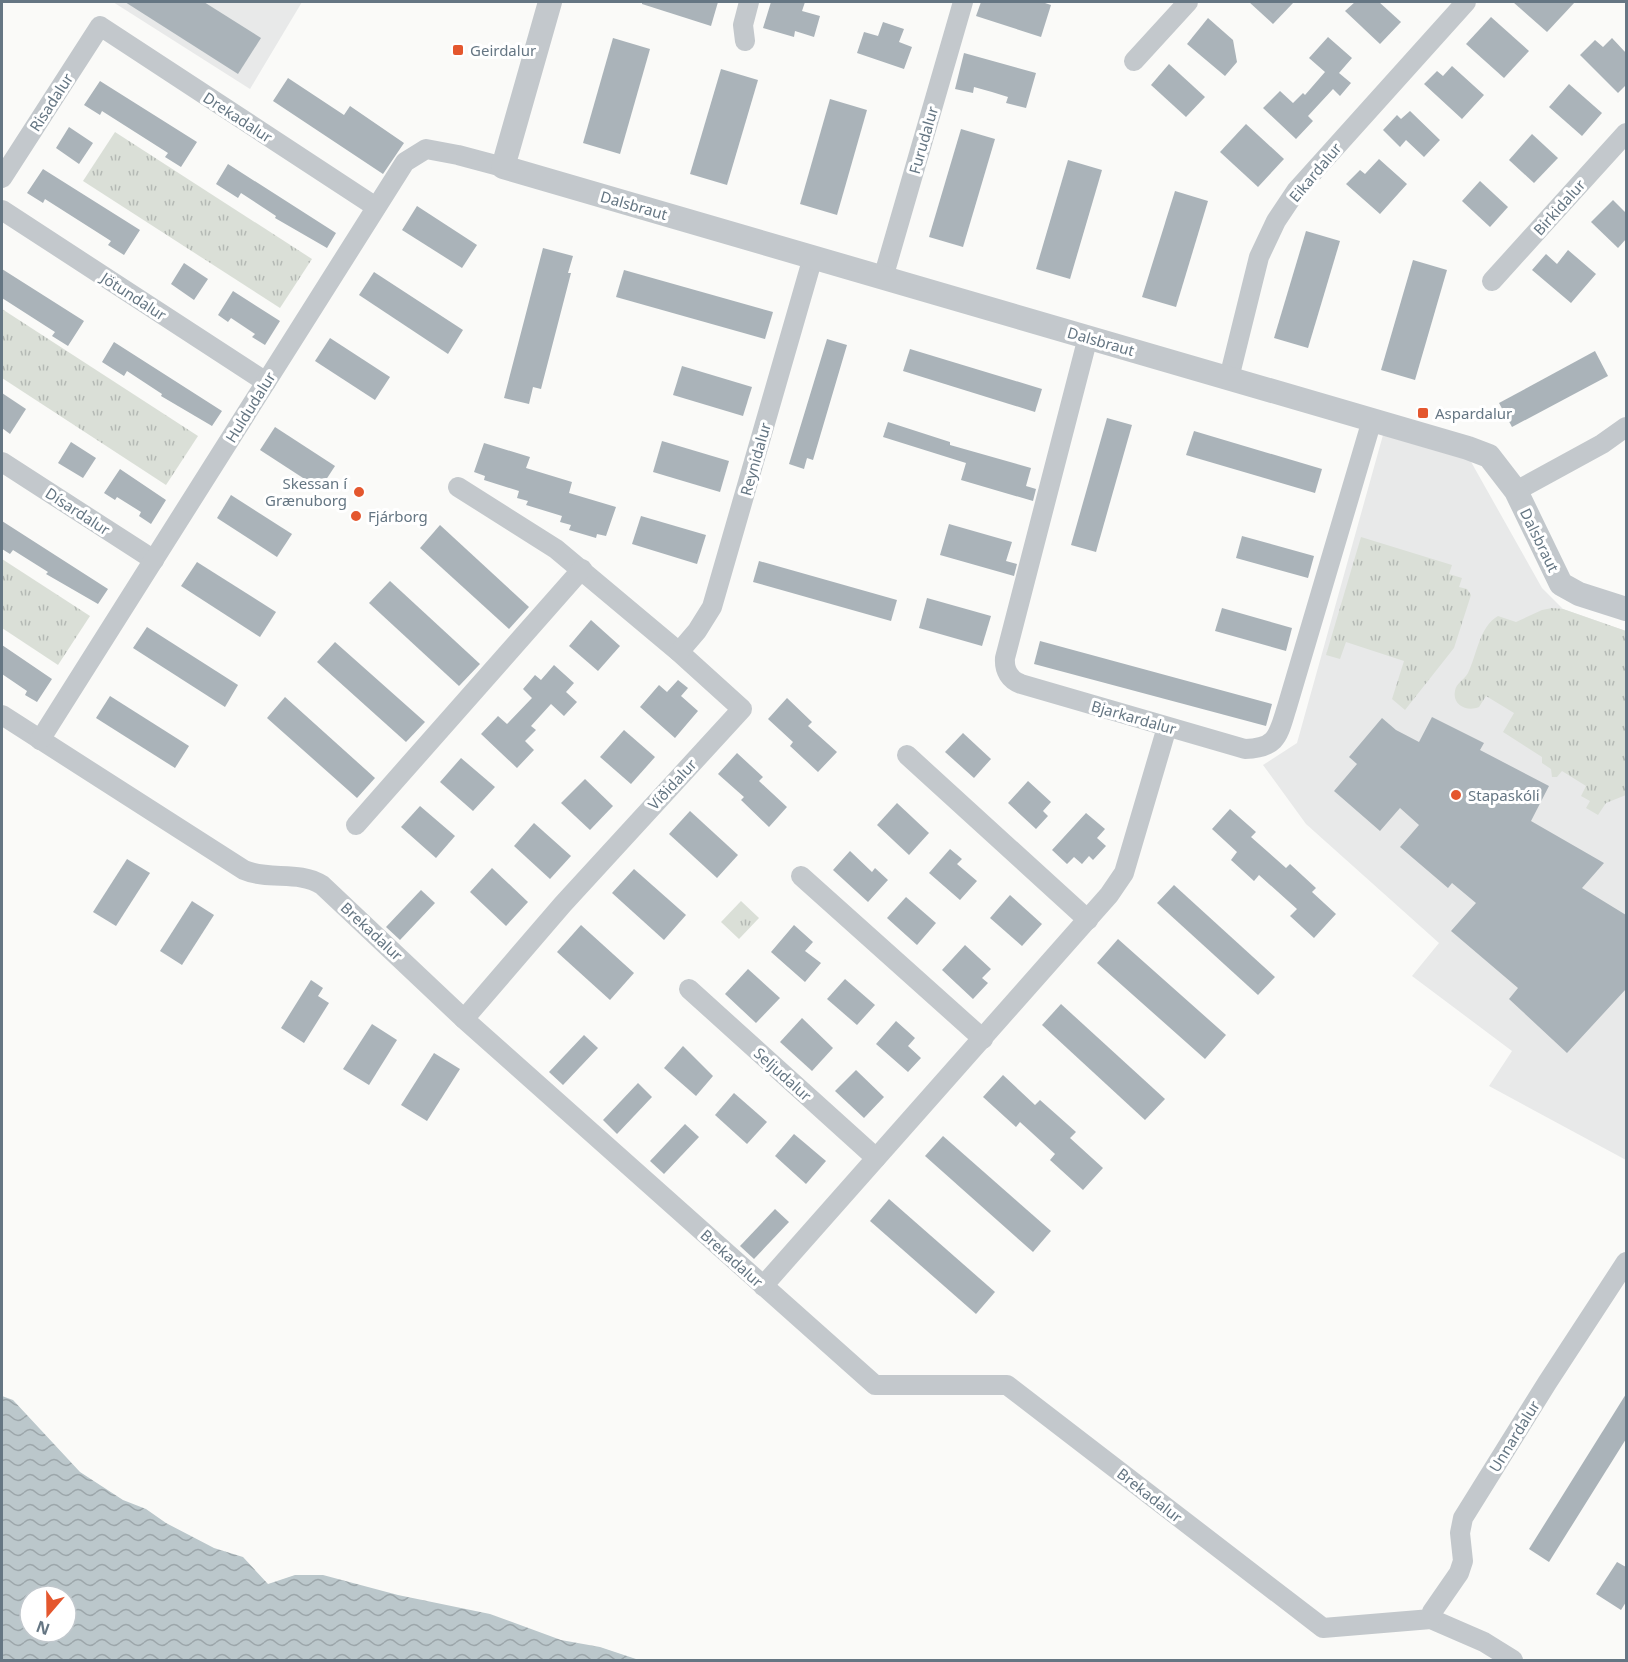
<svg xmlns="http://www.w3.org/2000/svg" width="1628" height="1662" font-family="'Noto Sans',sans-serif">
<defs>
<pattern id="park-tufts" width="24" height="20" patternUnits="userSpaceOnUse" patternTransform="scale(1.5)"><rect width="24" height="20" fill="#dadfd7"/><path d="M3 7l-1-3M5 7V3M7 7l1-3M15 17l-1-3M17 17v-4M19 17l1-3" fill="none" stroke="#b4b9b4"/></pattern>
<pattern id="water-waves" width="16" height="10" patternUnits="userSpaceOnUse" patternTransform="scale(1.5)"><rect width="16" height="10" fill="#bbc7cb"/><path d="M0 5q4-4 8 0t8 0" fill="none" stroke="#9ca6aa"/></pattern>
</defs>
<rect width="100%" height="100%" fill="#fafaf8"/>
<g fill="#e8e9e9">
<polygon points="113,2 302,2 250,89"/>
<polygon points="1383,435 1470,460 1542,588 1563,609 1626,631 1626,1160 1489,1086 1512,1051 1412,976 1439,943 1306,824 1263,765 1297,743"/>
</g>
<g fill="url(#park-tufts)">
<polygon points="115,132 312,259 280,308 83,181"/>
<polygon points="2,309 198,436 166,485 2,378"/>
<polygon points="1361,537 1452,565 1449,574 1462,578 1459,587 1467,589 1471,595 1454,648 1405,710 1392,699 1404,661 1346,642 1340,659 1326,655"/>
<polygon points="2,559 90,616 58,665 2,628"/>
<path d="M 1552,608 L 1563,609 L 1626,631 L 1626,795 L 1606,803 L 1598,815 L 1586,808 L 1590,801 L 1581,796 L 1586,786 L 1562,771 L 1557,777 L 1552,777 L 1551,769 L 1542,763 L 1542,757 L 1503,732 L 1514,713 L 1486,696 L 1479,707 C 1468,712 1452,706 1455,691 C 1456,683 1464,680 1468,673 C 1477,655 1479,627 1498,616 L 1516,622 L 1542,610 Z"/>
<polygon points="741,901 759,918 739,939 721,922"/>
</g>
<path fill="url(#water-waves)" fill-rule="evenodd" d="M 2,1396 L 13,1400 L 80,1472 L 123,1500 L 146,1509 L 166,1523 L 214,1548 L 243,1557 L 268,1584 L 295,1575 L 323,1575 L 398,1595 L 490,1614 L 561,1640 L 600,1647 L 639,1660 L 2,1660 ZM 30,1596 L 66,1596 L 66,1632 L 30,1632 Z"/>
<g fill="#aab3b9">
<polygon points="125,2 204,2 261,38 238,74"/>
<polygon points="642,2 718,2 711,26 642,4"/>
<polygon points="771,2 805,2 802,11 820,16 814,37 795,31 794,37 763,28"/>
<polygon points="981,2 1042,2 1051,5 1041,37 976,16"/>
<polygon points="1249,2 1294,2 1273,24"/>
<polygon points="1355,2 1379,2 1401,22 1380,44 1345,11"/>
<polygon points="1513,2 1575,2 1547,32"/>
<polygon points="1491,17 1529,51 1504,78 1466,44"/>
<polygon points="1208,18 1233,40 1237,62 1225,76 1187,44"/>
<polygon points="883,22 904,29 899,42 912,47 904,69 857,53 864,32 878,36"/>
<polygon points="1328,37 1352,58 1339,73 1351,83 1340,96 1333,89 1308,116 1313,121 1296,139 1263,108 1280,91 1293,103 1303,93 1305,95 1325,72 1309,58"/>
<polygon points="613,38 650,49 620,154 583,143"/>
<polygon points="1612,38 1626,53 1626,85 1618,93 1580,55 1595,40 1603,47"/>
<polygon points="964,53 1036,73 1026,108 1006,103 1008,97 992,92 974,87 973,93 955,89"/>
<polygon points="1169,64 1205,97 1186,117 1151,85"/>
<polygon points="1452,66 1484,95 1462,119 1424,84 1437,71 1443,76"/>
<polygon points="721,69 758,80 727,185 690,174"/>
<polygon points="288,78 344,115 350,106 404,143 383,174 273,101"/>
<polygon points="100,81 197,142 181,167 165,157 168,153 102,111 100,115 84,105"/>
<polygon points="1569,84 1602,113 1582,136 1549,107"/>
<polygon points="830,99 867,110 837,215 800,204"/>
<polygon points="1410,111 1440,140 1424,157 1406,140 1400,147 1383,130 1397,115 1401,119"/>
<polygon points="1246,124 1284,159 1258,187 1220,152"/>
<polygon points="69,127 93,143 79,164 56,148"/>
<polygon points="961,129 995,139 963,247 929,237"/>
<polygon points="1532,134 1558,158 1534,183 1509,160"/>
<polygon points="1379,159 1407,184 1380,214 1346,184 1360,170 1365,174"/>
<polygon points="1068,160 1102,170 1070,279 1036,269"/>
<polygon points="228,164 336,233 327,248 275,218 276,216 241,193 238,198 216,184"/>
<polygon points="43,169 140,230 124,255 108,245 111,241 45,199 43,203 27,193"/>
<polygon points="1480,181 1508,207 1490,227 1462,201"/>
<polygon points="1175,191 1208,201 1176,307 1142,297"/>
<polygon points="1613,200 1626,213 1626,239 1618,248 1591,222"/>
<polygon points="417,206 477,245 462,268 402,230"/>
<polygon points="1306,231 1340,241 1308,348 1274,338"/>
<polygon points="543,248 573,256 568,273 571,273 541,389 533,387 529,404 504,398"/>
<polygon points="1568,250 1596,274 1571,303 1532,270 1546,254 1557,264"/>
<polygon points="1413,260 1447,270 1415,380 1381,370"/>
<polygon points="184,263 208,279 194,300 171,284"/>
<polygon points="2,269 84,321 68,346 52,336 55,332 2,298"/>
<polygon points="624,270 773,312 765,339 616,297"/>
<polygon points="374,272 463,330 448,354 359,295"/>
<polygon points="233,291 280,321 265,345 252,337 255,334 231,318 228,322 218,315"/>
<polygon points="330,338 390,377 375,400 315,361"/>
<polygon points="827,339 847,345 813,460 807,458 804,469 789,464"/>
<polygon points="114,342 222,411 212,426 161,396 162,394 127,371 124,376 102,362"/>
<polygon points="910,349 1042,389 1035,412 903,371"/>
<polygon points="1595,351 1608,376 1512,427 1499,403"/>
<polygon points="682,366 752,387 743,416 673,395"/>
<polygon points="2,393 26,409 10,434 2,428"/>
<polygon points="1107,418 1132,425 1096,552 1071,545"/>
<polygon points="888,422 950,442 950,445 1031,468 1026,486 1036,489 1033,501 961,480 966,463 883,437"/>
<polygon points="275,427 335,466 320,489 260,450"/>
<polygon points="1194,431 1322,469 1315,493 1186,455"/>
<polygon points="662,441 729,461 720,492 653,472"/>
<polygon points="71,442 96,458 83,478 58,463"/>
<polygon points="484,443 530,457 526,468 572,482 569,493 616,507 606,536 597,534 596,538 569,530 571,525 560,522 562,516 526,505 528,501 517,498 519,491 484,480 485,476 474,472"/>
<polygon points="120,469 166,500 151,524 139,516 141,512 117,497 115,500 104,493"/>
<polygon points="231,495 292,534 277,557 217,518"/>
<polygon points="641,516 706,535 697,564 632,544"/>
<polygon points="2,521 108,589 98,604 46,574 48,572 13,550 10,554 2,549"/>
<polygon points="949,524 1012,542 1006,561 1017,564 1014,576 940,555"/>
<polygon points="440,525 529,607 509,629 420,548"/>
<polygon points="1242,536 1314,556 1308,578 1236,558"/>
<polygon points="759,561 897,600 891,621 753,582"/>
<polygon points="197,562 276,612 260,637 181,586"/>
<polygon points="390,581 480,664 459,686 369,603"/>
<polygon points="927,598 991,616 982,646 919,628"/>
<polygon points="1222,608 1292,628 1286,651 1215,631"/>
<polygon points="591,620 620,646 598,671 569,646"/>
<polygon points="147,627 238,685 225,707 133,648"/>
<polygon points="1040,641 1272,704 1266,726 1034,664"/>
<polygon points="335,642 425,722 406,742 317,662"/>
<polygon points="2,645 52,679 37,702 25,695 27,691 2,674"/>
<polygon points="554,665 574,683 566,692 577,702 564,716 551,704 531,726 536,730 525,741 534,750 517,768 481,734 498,716 507,724 532,698 523,689 535,675 541,680"/>
<polygon points="678,680 688,688 681,696 698,711 675,738 640,707 659,685 667,692"/>
<polygon points="110,696 189,746 175,768 96,718"/>
<polygon points="285,697 375,778 357,798 267,718"/>
<polygon points="787,698 812,722 808,726 837,752 818,772 790,746 793,742 768,719"/>
<polygon points="1432,717 1484,743 1480,750 1549,786 1531,821 1604,863 1582,888 1626,915 1626,989 1567,1053 1509,999 1518,988 1451,931 1476,903 1452,883 1448,888 1400,847 1419,825 1400,808 1380,831 1334,791 1357,764 1349,757 1382,718 1396,730 1419,742"/>
<polygon points="624,730 655,757 631,784 600,757"/>
<polygon points="963,733 991,759 974,778 945,752"/>
<polygon points="737,753 763,777 759,781 787,807 769,827 741,800 744,797 718,774"/>
<polygon points="461,758 495,787 473,811 440,782"/>
<polygon points="585,779 613,806 590,830 561,803"/>
<polygon points="1028,781 1051,802 1043,811 1048,816 1036,829 1008,803"/>
<polygon points="897,803 929,833 909,855 877,825"/>
<polygon points="420,806 455,836 436,858 401,827"/>
<polygon points="1230,809 1256,832 1251,837 1286,868 1290,864 1316,888 1312,892 1336,914 1314,938 1290,916 1297,909 1259,875 1254,881 1231,860 1237,852 1212,829"/>
<polygon points="690,811 738,855 717,878 669,834"/>
<polygon points="1086,813 1105,829 1097,838 1106,846 1093,860 1089,856 1082,864 1074,857 1067,864 1052,850"/>
<polygon points="534,823 571,856 550,879 514,846"/>
<polygon points="950,849 962,859 957,864 977,881 960,900 929,873"/>
<polygon points="850,851 872,872 875,868 888,880 868,902 833,870"/>
<polygon points="127,859 150,873 116,926 93,912"/>
<polygon points="492,868 528,902 506,926 470,892"/>
<polygon points="634,869 686,915 664,940 612,893"/>
<polygon points="1174,885 1275,977 1258,995 1157,903"/>
<polygon points="421,890 435,903 400,940 386,927"/>
<polygon points="1010,895 1042,924 1022,946 990,918"/>
<polygon points="906,897 936,923 917,945 887,918"/>
<polygon points="192,901 214,915 182,965 160,951"/>
<polygon points="581,925 634,973 610,1000 557,952"/>
<polygon points="794,925 813,942 805,951 821,963 805,982 771,952"/>
<polygon points="1118,939 1226,1035 1205,1059 1097,963"/>
<polygon points="965,945 991,969 982,978 988,983 973,999 942,970"/>
<polygon points="748,969 780,998 756,1023 725,994"/>
<polygon points="845,979 875,1005 857,1025 827,999"/>
<polygon points="311,980 323,988 318,996 329,1003 304,1043 281,1028"/>
<polygon points="1061,1004 1165,1099 1145,1120 1042,1025"/>
<polygon points="802,1018 833,1048 812,1071 780,1042"/>
<polygon points="896,1021 915,1038 908,1046 921,1058 908,1072 876,1044"/>
<polygon points="372,1024 397,1040 369,1085 343,1069"/>
<polygon points="584,1035 598,1048 563,1085 549,1072"/>
<polygon points="683,1046 713,1076 696,1096 664,1068"/>
<polygon points="434,1053 460,1069 427,1121 401,1105"/>
<polygon points="856,1070 884,1097 864,1118 835,1091"/>
<polygon points="1003,1075 1035,1105 1040,1100 1076,1132 1070,1138 1103,1168 1083,1190 1050,1160 1055,1154 1020,1122 1016,1127 983,1097"/>
<polygon points="638,1083 652,1097 617,1134 603,1120"/>
<polygon points="734,1093 767,1122 747,1144 715,1115"/>
<polygon points="685,1124 699,1137 664,1174 650,1161"/>
<polygon points="794,1134 826,1161 806,1184 775,1156"/>
<polygon points="943,1136 1051,1231 1033,1252 925,1156"/>
<polygon points="889,1199 995,1292 976,1314 870,1221"/>
<polygon points="775,1209 789,1222 754,1259 740,1246"/>
<polygon points="1626,1394 1626,1439 1549,1562 1529,1549"/>
<polygon points="1617,1562 1626,1567 1626,1602 1621,1610 1596,1594"/>
</g>
<g fill="none" stroke-linecap="round" stroke-linejoin="round">
<g stroke="#c3c8cc" stroke-width="20">
<polyline points="745,41 743,25 749,2"/>
<polyline points="1134,61 1188,2"/>
<polyline points="2,178 100,26 376,207"/>
<polyline points="2,210 266,382"/>
<polyline points="883,278 963,2"/>
<polyline points="1492,281 1626,133"/>
<path d="M 1088,337 L 1005,658 C 1004,671 1010,680 1021,684 L 1245,749 C 1278,748 1278,735 1287,707 L 1372,420"/>
<polyline points="1229,378 1259,257 1276,221 1296,191 1466,2"/>
<polyline points="2,462 154,560"/>
<polyline points="458,487 556,549 679,652 742,709 563,904 464,1019"/>
<polyline points="1516,491 1602,444 1626,427"/>
<polyline points="679,652 697,631 712,607 813,257"/>
<path d="M 2,715 L 244,870 C 270,881 298,870 322,885 L 464,1019 L 875,1385 L 1007,1385 L 1323,1628 L 1431,1619 L 1484,1642 L 1513,1660"/>
<polyline points="40,740 405,162 426,149 458,155 503,167"/>
<polyline points="907,755 1088,920"/>
<polyline points="356,825 582,569"/>
<polyline points="801,876 983,1039"/>
<polyline points="689,989 876,1158"/>
<polyline points="763,1286 1109,895 1124,873 1167,727"/>
<polyline points="1431,1619 1432,1612 1459,1573 1463,1561 1460,1533 1463,1518 1547,1383 1626,1262"/>
</g>
<polyline stroke="#c3c8cc" stroke-width="24" points="550,2 503,167 1468,448 1489,456 1516,491 1561,584 1579,594 1626,609"/>
</g>
<g fill="#e4572e" stroke="#fff" stroke-width="2">
<rect x="452" y="44" width="12" height="12" rx="3"/>
<rect x="1417" y="407" width="12" height="12" rx="3"/>
<circle cx="359" cy="492" r="6"/>
<circle cx="356" cy="516" r="6"/>
<circle cx="1456" cy="795" r="6"/>
</g>
<g text-anchor="middle" dominant-baseline="central" stroke-width="6" stroke-linejoin="round" paint-order="stroke">
<g font-size="15" fill="#657683" stroke="#fff" text-anchor="start">
<text x="470" y="50">Geirdalur</text>
<text x="1435" y="413">Aspardalur</text>
<text x="347" y="483" text-anchor="end">Skessan í<tspan x="347" dy="17">Grænuborg</tspan></text>
<text x="368" y="516">Fjárborg</text>
<text x="1468" y="795">Stapaskóli</text>
</g>
<g font-size="15" fill="#657683" stroke="#fff">
<text transform="translate(51 102) rotate(-57)">Risadalur</text>
<text transform="translate(238 117) rotate(33)">Drekadalur</text>
<text transform="translate(923 140) rotate(-74)">Furudalur</text>
<text transform="translate(1315 172) rotate(-50)">Eikardalur</text>
<text transform="translate(634 205) rotate(16)">Dalsbraut</text>
<text transform="translate(1559 207) rotate(-48)">Birkidalur</text>
<text transform="translate(134 296) rotate(33)">Jötundalur</text>
<text transform="translate(1101 341) rotate(16)">Dalsbraut</text>
<text transform="translate(250 407) rotate(-58)">Huldudalur</text>
<text transform="translate(755 459) rotate(-74)">Reynidalur</text>
<text transform="translate(78 511) rotate(33)">Dísardalur</text>
<text transform="translate(1540 540) rotate(64)">Dalsbraut</text>
<text transform="translate(1134 717) rotate(16)">Bjarkardalur</text>
<text transform="translate(672 784) rotate(-47)">Víðidalur</text>
<text transform="translate(372 931) rotate(43)">Brekadalur</text>
<text transform="translate(783 1074) rotate(42)">Seljudalur</text>
<text transform="translate(732 1258) rotate(42)">Brekadalur</text>
<text transform="translate(1514 1436) rotate(-58)">Unnardalur</text>
<text transform="translate(1150 1495) rotate(38)">Brekadalur</text>
</g>
</g>
<rect width="1628" height="1662" fill="none" stroke="#657683" stroke-width="6"/>
<g transform="translate(48 1614) rotate(200)"><circle r="28" fill="#ffffff" stroke="#c1c8cd" stroke-width="1.5"/>
<path d="M0-4.5L10 22L0 15L-10 22Z" fill="#e4572e"/>
<text y="-9" font-size="16" font-weight="bold" text-anchor="middle" fill="#657683">N</text>
</g>
</svg>
